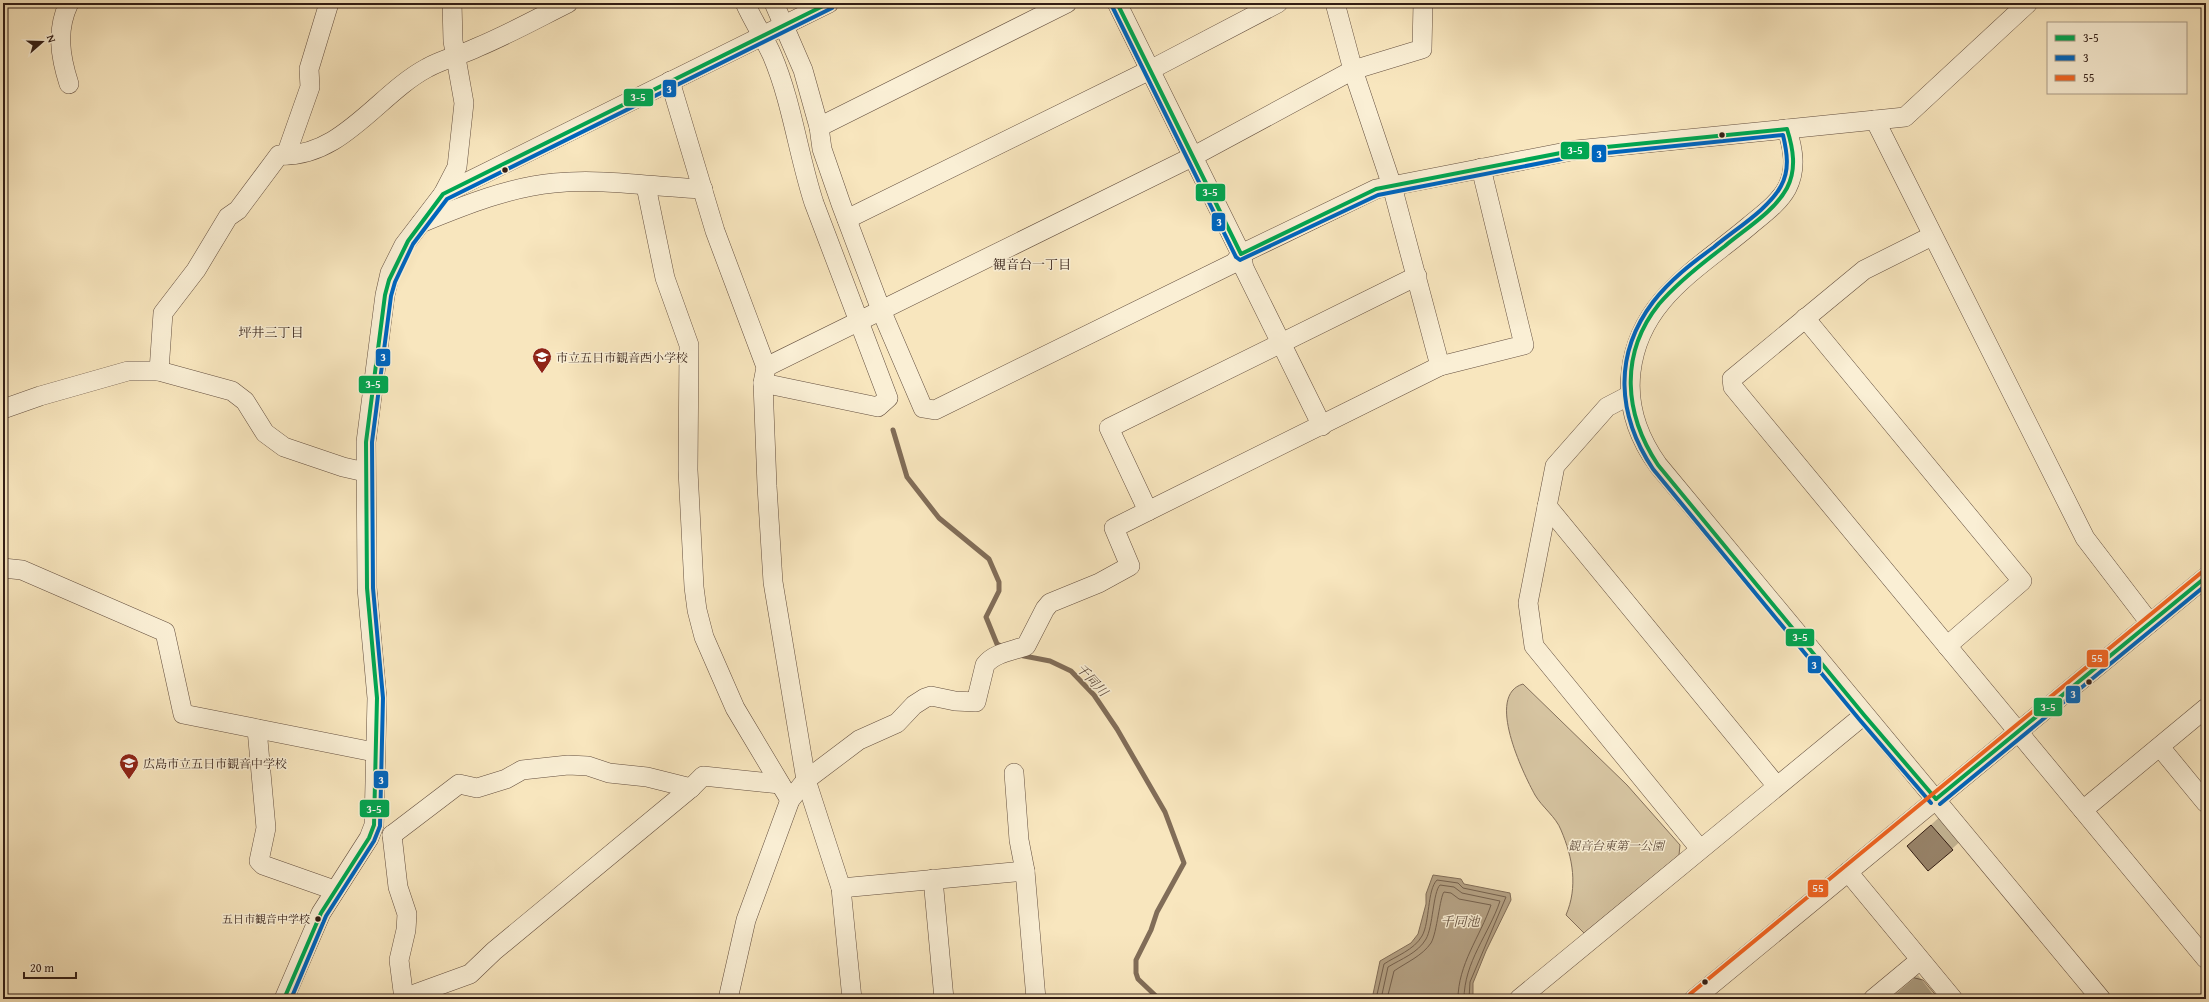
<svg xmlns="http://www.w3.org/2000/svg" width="2209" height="1002" font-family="'Gentium Book Plus','Noto Serif JP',serif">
<rect width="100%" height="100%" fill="#f8e6be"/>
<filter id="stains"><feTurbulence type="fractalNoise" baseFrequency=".005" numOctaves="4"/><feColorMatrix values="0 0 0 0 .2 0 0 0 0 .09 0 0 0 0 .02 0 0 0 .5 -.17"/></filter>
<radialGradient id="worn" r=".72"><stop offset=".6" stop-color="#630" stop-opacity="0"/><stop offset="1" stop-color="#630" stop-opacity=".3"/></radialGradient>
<g fill="#d6c4a1" stroke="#84705b">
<path d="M 1523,684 L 1627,785 L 1680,845 L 1679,855 L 1584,933 L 1566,915 C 1578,887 1573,858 1561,830 C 1556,817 1542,807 1535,795 C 1523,773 1485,695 1523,684 Z"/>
<polygon points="1911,977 1923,980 1939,999 1884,999"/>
</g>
<polygon fill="#b5a285" stroke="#816d58" points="1433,875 1461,879 1464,884 1510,893 1511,900 1486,951 1473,983 1473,999 1372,999 1380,961 1411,943 1418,934 1426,904 1426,894"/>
<g fill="#0003">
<polygon points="1945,812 1966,836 1929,870 1908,846"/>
<polygon points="1918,975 1934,996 1931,999 1890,999"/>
</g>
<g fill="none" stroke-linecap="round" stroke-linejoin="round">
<g stroke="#74604d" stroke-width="1">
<path d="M 1376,999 L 1384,964 C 1396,956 1414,950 1422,936 C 1430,922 1427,890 1437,880 L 1458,883 L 1463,888 L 1506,897 L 1470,982 L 1469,999"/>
<path d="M 1381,999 L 1388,967 C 1401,959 1418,953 1426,939 C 1433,927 1433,892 1440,885 L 1454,887 L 1462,893 L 1500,901 C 1489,934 1464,962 1464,999"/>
<path d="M 1387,999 L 1394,971 C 1407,962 1422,956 1431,943 C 1437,933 1440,896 1444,892 L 1451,893 L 1459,899 L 1491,905 C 1480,937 1458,964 1458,999"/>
</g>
<g stroke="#816d58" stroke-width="5">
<polyline points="893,430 907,477 939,518 989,559 999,582 999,591 986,617 997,644 1003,647"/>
<polyline points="1019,655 1050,661 1071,671 1094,695 1117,729 1165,812 1184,863 1157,912 1151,930 1136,960 1136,973 1138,979 1159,999"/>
</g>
</g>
<polygon fill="#99866d" stroke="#321d15" points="1931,825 1953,850 1928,871 1907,846"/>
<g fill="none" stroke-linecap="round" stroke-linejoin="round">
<g stroke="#644f3f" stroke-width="20">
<g id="minor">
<path d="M 69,3 C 56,30 60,56 69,84"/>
<path d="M 745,3 C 753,21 764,37 772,55 C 792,102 798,154 814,203 L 888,398 L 878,407 L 763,383"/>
<polyline points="774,3 803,70 819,127 822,149 841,204 881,310 923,408 935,410 1234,263 1241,254 1244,268 1322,426"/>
<path d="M 1117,3 L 1241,254 L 1376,189 L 1576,150 L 1787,129 C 1793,149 1797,169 1787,188 C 1779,203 1762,215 1749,226 C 1698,269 1639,300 1631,372 C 1627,406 1638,437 1658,465 L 2101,999"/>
<polyline points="1335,3 1353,70 1392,186 1440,366"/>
<polyline points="670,81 715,231 766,367 763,383 767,486 773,582 806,780 841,888 852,999"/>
<polyline points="1875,120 2085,538 2150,623"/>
<polyline points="819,127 1067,3"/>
<polyline points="1787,129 1905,117 2028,3"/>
<polyline points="286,155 310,87 309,69 329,3"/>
<polyline points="646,186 665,278 689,345 688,470 694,587 697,610 704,637 735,708 790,800"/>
<polyline points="443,194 829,3"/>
<polyline points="847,219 1150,70 1278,3"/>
<path d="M 421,223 C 463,206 509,187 554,183 C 603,178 654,187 703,189"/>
<polyline points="1932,236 1864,270 1732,379 1733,387 2206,959"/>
<polyline points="1417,276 1109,428 1148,511 1440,366 1524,345 1481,168"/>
<polyline points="1805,318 2022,581 1947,646"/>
<polyline points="766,367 1192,157 1353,70 1422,49 1423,3"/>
<path d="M 159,371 L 163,313 L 196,270 L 228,217 L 238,210 L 279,155 C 341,159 378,94 427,68 C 443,59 462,55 478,47 C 509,34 538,18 568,3"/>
<polyline points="1630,395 1607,407 1555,466 1528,603 1534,646 1700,849"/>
<polyline points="3,409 40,396 128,371 159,371 232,391 245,401 265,433 284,447 343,467 365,472"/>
<polyline points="1547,506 1776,785"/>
<polyline points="3,568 22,570 165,632 183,714 374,752"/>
<polyline points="257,729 266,828 259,861 263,865 334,890"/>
<polyline points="2160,747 2206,803"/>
<polyline points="2083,810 2206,708"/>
<polyline points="392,835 459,784 477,788 506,779 522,770 568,765 588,766 609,773 647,777 691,788"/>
<polyline points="392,835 398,887 407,914 406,930 399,960 404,999"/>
<polyline points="1025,871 1036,999"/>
<polyline points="1848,872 1953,999"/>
<polyline points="933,879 944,999"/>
<polyline points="841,888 1025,871 1019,840 1014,773"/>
<polyline points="404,998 470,974 494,951 691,788 703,776 780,784"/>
<polyline points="284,999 321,913 369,838 374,825 377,698 367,588 366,442 385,295 390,273 404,245 443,194 457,167 464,103 453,41 452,3"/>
<path d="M 728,999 L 746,920 L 790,800 L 806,780 L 859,740 L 897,723 L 914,705 L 925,698 L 931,696 L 955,701 L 976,702 L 985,665 C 994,653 1012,651 1026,646 L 1045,609 L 1050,603 L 1099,583 L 1130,566 L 1114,528 L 1148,511"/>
<polyline points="1519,999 1864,715"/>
<polyline points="1694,999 2206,577"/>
<polyline points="1873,999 1920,960"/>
</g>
</g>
<use href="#minor" stroke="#faefd5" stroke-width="19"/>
<g stroke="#faefd5" stroke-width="7">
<g id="bus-1">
<path d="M 1117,3 L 1241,254 L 1376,189 L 1576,150 L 1787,129 C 1793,148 1797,169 1787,188 C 1774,212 1745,229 1725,246 C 1701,264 1678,282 1659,304 C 1619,354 1624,414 1658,465 L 1864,715 L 1936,799"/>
<polyline points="1936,799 2206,577"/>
<polyline points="284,999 321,913 369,838 374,825 377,698 367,588 366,442 385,295 389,280 408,241 443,194 829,3"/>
</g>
</g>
<g stroke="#faefd5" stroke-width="7">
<g id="bus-2">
<path d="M 1112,6 L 1236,257 L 1240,260 L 1378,195 L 1577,156 L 1783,135 C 1787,152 1790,170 1781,186 C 1769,209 1734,230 1714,247 C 1692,263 1670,280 1653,302 C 1613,355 1617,415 1653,469 L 1859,719 L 1931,803"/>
<polyline points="1940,804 2206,585"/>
<polyline points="291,999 326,916 374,841 380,826 383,698 373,588 372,442 391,296 395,282 413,244 447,199 832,8"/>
</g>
</g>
<g stroke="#faefd5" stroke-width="7">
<polyline id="bus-3" points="1690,994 2202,572"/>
</g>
<use href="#bus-1" stroke="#00a651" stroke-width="4"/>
<use href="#bus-2" stroke="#0065bd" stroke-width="4"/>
<use href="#bus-3" stroke="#f26522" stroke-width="4"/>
</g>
<defs>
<g id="school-pin" transform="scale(1)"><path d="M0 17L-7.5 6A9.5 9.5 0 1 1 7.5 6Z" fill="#8f2418" stroke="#faefd5"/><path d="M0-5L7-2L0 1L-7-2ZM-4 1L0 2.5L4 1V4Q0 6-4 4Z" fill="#fff"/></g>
</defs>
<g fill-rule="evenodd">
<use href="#school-pin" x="542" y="357"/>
<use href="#school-pin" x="129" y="763"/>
</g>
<g fill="#321d15" stroke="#faefd5" stroke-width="1.5">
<circle cx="1722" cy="135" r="3.5"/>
<circle cx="505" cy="170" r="3.5"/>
<circle cx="2089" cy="682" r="3.5"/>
<circle cx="318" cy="919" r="3.5"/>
<circle cx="1705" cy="982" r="3.5"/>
</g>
<g text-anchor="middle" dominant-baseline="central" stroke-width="3" stroke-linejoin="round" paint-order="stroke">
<g font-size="11" fill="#321d15" stroke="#faefd5" text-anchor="end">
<text x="310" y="919">五日市観音中学校</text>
</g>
<g font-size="12" fill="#321d15" stroke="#faefd5" text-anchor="start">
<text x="556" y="357">市立五日市観音西小学校</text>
<text x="143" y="763">広島市立五日市観音中学校</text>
</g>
<g font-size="12" font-style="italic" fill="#634f3f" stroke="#faefd5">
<text x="1616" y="845">観音台東第一公園</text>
</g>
<g font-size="13" fill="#321d15" stroke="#faefd5">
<text x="1032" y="264">観音台一丁目</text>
<text x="271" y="332">坪井三丁目</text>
</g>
<g font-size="13" font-style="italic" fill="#604c3c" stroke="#faefd5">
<text transform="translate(1092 680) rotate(47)">千同川</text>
<text x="1460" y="921">千同池</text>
</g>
</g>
<g stroke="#faefd5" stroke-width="1.5">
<rect x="662" y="79" width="15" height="19" rx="4" fill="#0065bd"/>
<rect x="623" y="88" width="31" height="19" rx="4" fill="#00a651"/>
<rect x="1560" y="141" width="30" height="19" rx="4" fill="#00a651"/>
<rect x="1591" y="144" width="16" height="19" rx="4" fill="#0065bd"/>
<rect x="1195" y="183" width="31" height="19" rx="4" fill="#00a651"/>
<rect x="1211" y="212" width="15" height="20" rx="4" fill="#0065bd"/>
<rect x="375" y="348" width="16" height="19" rx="4" fill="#0065bd"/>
<rect x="358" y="375" width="31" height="19" rx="4" fill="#00a651"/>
<rect x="1785" y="628" width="30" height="19" rx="4" fill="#00a651"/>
<rect x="2086" y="649" width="23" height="19" rx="4" fill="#f26522"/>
<rect x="1807" y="655" width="15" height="19" rx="4" fill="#0065bd"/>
<rect x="2065" y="685" width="16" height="19" rx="4" fill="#0065bd"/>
<rect x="2033" y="697" width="30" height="20" rx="4" fill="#00a651"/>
<rect x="373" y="770" width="16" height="19" rx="4" fill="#0065bd"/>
<rect x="359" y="799" width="31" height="19" rx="4" fill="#00a651"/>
<rect x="1807" y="879" width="22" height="19" rx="4" fill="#f26522"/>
</g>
<g font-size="11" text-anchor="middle" font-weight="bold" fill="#fff">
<text x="669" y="93">3</text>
<text x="638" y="101">3-5</text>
<text x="1575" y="154">3-5</text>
<text x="1599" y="158">3</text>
<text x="1210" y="196">3-5</text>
<text x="1219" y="226">3</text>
<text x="383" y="361">3</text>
<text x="373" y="388">3-5</text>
<text x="1800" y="641">3-5</text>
<text x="2097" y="662">55</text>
<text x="1814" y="669">3</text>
<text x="2073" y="698">3</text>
<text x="2048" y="711">3-5</text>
<text x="381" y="784">3</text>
<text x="374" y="813">3-5</text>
<text x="1818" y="892">55</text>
</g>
<rect width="2209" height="1002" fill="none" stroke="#f8e6be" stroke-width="16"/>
<rect x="4" y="4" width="2201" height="994" fill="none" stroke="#321d15" stroke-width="2"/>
<rect x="8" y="8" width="2193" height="986" fill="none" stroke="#321d15"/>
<rect x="2047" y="22" width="140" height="72" fill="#faefd5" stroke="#aa9b88"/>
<rect x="2055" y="35" width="20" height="6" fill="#00a651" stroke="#aa9b88"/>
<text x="2083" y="42" font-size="12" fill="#321d15">3-5</text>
<rect x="2055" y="55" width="20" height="6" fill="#0065bd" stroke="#aa9b88"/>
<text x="2083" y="62" font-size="12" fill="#321d15">3</text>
<rect x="2055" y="75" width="20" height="6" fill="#f26522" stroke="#aa9b88"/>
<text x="2083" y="82" font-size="12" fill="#321d15">55</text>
<g transform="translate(42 42) rotate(70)" stroke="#faefd5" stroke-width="3" paint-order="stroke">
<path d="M0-3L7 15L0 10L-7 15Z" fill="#321d15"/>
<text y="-6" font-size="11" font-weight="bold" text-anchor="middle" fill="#321d15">N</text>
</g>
<path d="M24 972v6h52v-6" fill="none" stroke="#321d15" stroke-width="2"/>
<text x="30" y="972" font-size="12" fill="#321d15" stroke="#faefd5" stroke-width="3" paint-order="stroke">20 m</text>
<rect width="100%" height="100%" filter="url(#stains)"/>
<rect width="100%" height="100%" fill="url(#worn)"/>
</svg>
